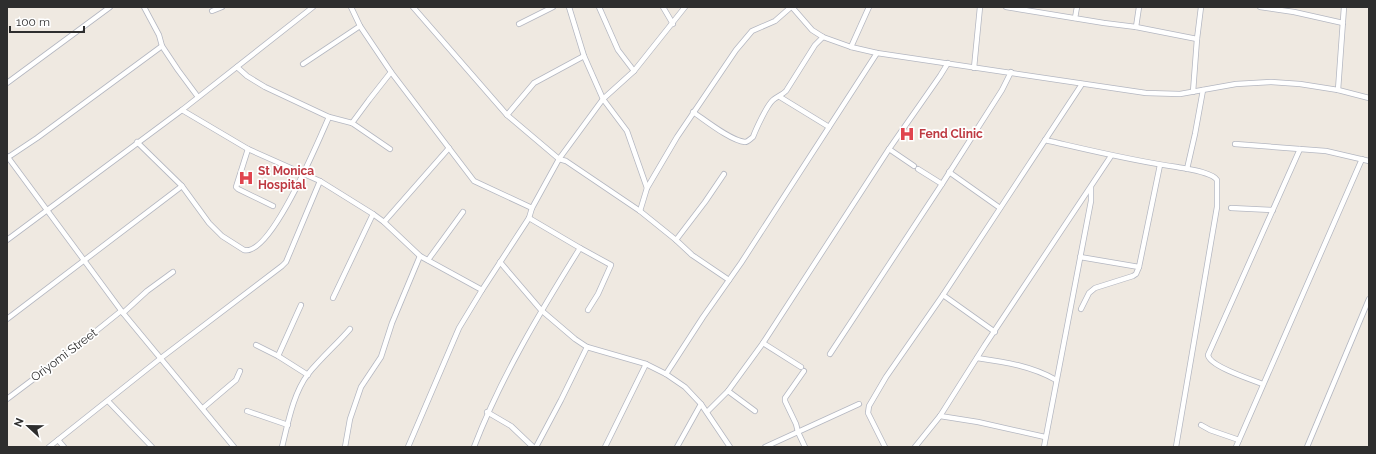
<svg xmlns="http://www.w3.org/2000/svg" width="1376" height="454" font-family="Raleway,sans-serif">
<rect width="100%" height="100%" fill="#efe9e1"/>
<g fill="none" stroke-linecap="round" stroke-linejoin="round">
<g stroke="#b4b7c1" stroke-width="6">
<g id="street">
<polyline points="144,7 159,35 162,46 178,70 198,97"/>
<polyline points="351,7 360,26 391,72 474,181 532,208"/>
<polyline points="413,7 507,115 559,159 566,161 640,211 676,240 692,255 729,280"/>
<polyline points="569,7 584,56 603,99 627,131 647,188"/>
<polyline points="599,7 618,50 634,71"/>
<polyline points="663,7 673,24"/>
<polyline points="792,7 812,30 823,37 851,47 877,53 1146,93 1180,94 1236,84 1271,82 1300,84 1338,90 1369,98"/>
<polyline points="1006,7 1104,23 1136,27 1197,39"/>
<polyline points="1260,7 1294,12 1343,23"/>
<polyline points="212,11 222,7"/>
<polyline points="1075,18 1077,7"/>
<polyline points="519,24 553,7"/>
<polyline points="1136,27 1139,7"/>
<polyline points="851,47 869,7"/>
<polyline points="303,64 360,26"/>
<polyline points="237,67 247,76 265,87 329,117 352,123 390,149"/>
<polyline points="974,68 980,7"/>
<polyline points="7,83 110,7"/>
<polyline points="1338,90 1344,7"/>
<polyline points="1193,92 1197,39 1201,7"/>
<polyline points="780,97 829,127"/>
<polyline points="182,110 248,149 320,181 373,214 384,222 420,256 482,290"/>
<path d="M 693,112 C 705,120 731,141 745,142 C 748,142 750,139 753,137 C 756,129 767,105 773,100 C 778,96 782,95 786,91 L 815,45 L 823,37"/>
<polyline points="507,115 534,83 584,56"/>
<polyline points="352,123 369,100 391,72"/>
<path d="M 1045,140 C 1089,150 1133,161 1177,167 C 1187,169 1212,172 1217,180 L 1217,207 L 1176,447"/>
<path d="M 137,142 L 182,186 L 209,223 L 222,236 L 244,250 C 271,257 319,139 329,117"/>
<polyline points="1235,144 1326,151 1369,161"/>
<polyline points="248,149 236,187 238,189 273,206"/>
<polyline points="889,149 914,166"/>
<polyline points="7,156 123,313 234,447"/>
<polyline points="7,158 37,138 162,46"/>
<polyline points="918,169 942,184"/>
<polyline points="1187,169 1195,134 1203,90"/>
<polyline points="949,172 1000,208"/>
<polyline points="1231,208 1273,210"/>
<polyline points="640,211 647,188 677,137 736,50 752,31 775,21 791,7"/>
<polyline points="529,218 580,248 611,265 598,294 588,310"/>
<polyline points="384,222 449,148"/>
<polyline points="7,240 182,110 313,7"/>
<polyline points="676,240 705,202 724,174"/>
<polyline points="1080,257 1139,267 1160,165"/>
<polyline points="428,260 463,212"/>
<polyline points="500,262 541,310 575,339 587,347 646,364 666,374 685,387 701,404 730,447"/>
<polyline points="943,295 995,332"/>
<polyline points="333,298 373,214"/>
<polyline points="1081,309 1089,293 1095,288 1133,276 1136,274 1139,267"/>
<polyline points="123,313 147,291 173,272"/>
<polyline points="7,319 182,186"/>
<polyline points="763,343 801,367"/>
<polyline points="256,345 278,356 308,375"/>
<polyline points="830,354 942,184 1002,90 1011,72"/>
<polyline points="278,356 301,305"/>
<path d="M 977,358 C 1005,362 1032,366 1056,380"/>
<polyline points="804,371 785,398 785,401 796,424 798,432 805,447"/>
<polyline points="666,374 703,317 741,263 877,53"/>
<path d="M 1263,384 C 1252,380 1209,366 1208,355 L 1300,149"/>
<polyline points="728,391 755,411"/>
<polyline points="7,399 80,344 121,311"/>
<polyline points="108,401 152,447"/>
<polyline points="203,408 236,380 240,371"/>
<polyline points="247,411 288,425"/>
<polyline points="487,412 511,426 533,447"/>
<polyline points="707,412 728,391 763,343 889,149 940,76 948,63"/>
<polyline points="940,416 978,422 1045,437"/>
<polyline points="1201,425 1210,430 1239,440"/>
<polyline points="58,440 64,447"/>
<polyline points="49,447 161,358 282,266 286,262 320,181"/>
<path d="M 282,447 C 288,423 293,394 308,374 C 321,358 337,344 350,329"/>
<polyline points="345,447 350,419 361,387 381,357 392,323 420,256"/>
<polyline points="408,447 459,328 482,290 529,218 532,208 559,159 603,99 634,71 685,7"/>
<path d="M 474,447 C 501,377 540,312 580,248"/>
<polyline points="536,447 561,400 587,347"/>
<polyline points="605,447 646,364"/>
<polyline points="677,447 701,404"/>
<polyline points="765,447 859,404"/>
<polyline points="885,447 868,413 869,406 886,377 943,295 1082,84"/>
<polyline points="915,447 940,416 985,345 1111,156"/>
<polyline points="1044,447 1091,201 1091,187"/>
<polyline points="1236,447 1362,159"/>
<polyline points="1307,447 1369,299"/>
</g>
</g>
<use href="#street" stroke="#fff" stroke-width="4.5"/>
</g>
<defs>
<g id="hospital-bare" transform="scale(1.2)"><path d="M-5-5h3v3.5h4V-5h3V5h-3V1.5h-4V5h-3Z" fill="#e0444e" stroke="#fff" stroke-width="2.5" paint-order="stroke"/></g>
</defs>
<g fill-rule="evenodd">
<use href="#hospital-bare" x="907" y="134"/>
<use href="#hospital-bare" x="246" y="178"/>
</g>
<g text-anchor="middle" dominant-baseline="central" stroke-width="3.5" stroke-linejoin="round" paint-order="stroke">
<g font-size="12" font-weight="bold" fill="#be3a42" stroke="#fff" text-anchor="start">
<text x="919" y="134">Fend Clinic</text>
<text x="258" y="171">St Monica<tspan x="258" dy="14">Hospital</tspan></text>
</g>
<g font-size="12" fill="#2e2e2e" stroke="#fff">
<text transform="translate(64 355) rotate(-37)">Oriyomi Street</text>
</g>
</g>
<rect width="1376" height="454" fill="none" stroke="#2e2e2e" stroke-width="16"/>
<g transform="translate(28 426) rotate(292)" stroke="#ffffff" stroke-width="3" paint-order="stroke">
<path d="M0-3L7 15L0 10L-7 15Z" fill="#2e2e2e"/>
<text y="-6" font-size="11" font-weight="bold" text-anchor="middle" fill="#2e2e2e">N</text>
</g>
<path d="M10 26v6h74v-6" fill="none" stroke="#2e2e2e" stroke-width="2"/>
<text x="16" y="26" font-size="12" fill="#2e2e2e" stroke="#ffffff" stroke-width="3" paint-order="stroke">100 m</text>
</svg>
